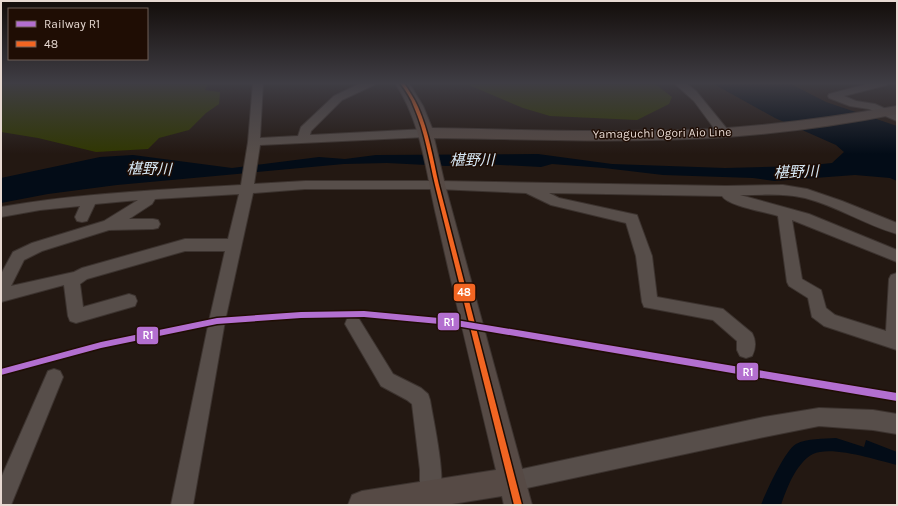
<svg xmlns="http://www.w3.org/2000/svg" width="898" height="506" font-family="Karla,'Noto Sans JP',sans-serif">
<rect width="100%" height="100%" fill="#231812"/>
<g fill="#303702">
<polygon points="1,83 208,83 205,90 220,92 219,104 206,113 189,130 159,138 148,149 96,152 38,138 1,132"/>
<polygon points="464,83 654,83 672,97 669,104 637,120 550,116 523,108"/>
</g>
<g fill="#030c17">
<polygon points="712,83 789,83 826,102 897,126 897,181 890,178 855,175 774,181 753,178 663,175 604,168 552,164 541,167 483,164 447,166 387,163 344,164 117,185 48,194 1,203 1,178 100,157 133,155 232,168 319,157 345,159 376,155 538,154 612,164 725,168 802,166 832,163 844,152 836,145 775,118"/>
<path d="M 836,438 L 864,447 L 866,440 L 897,452 L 897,465 C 877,460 831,445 813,454 C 796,463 787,488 781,505 L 761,505 C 766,492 785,450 796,444 C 807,438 824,439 836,438 Z"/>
</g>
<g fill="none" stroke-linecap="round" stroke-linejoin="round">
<g stroke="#3c332f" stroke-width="2">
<g id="minor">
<path d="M 253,83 L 263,83 L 260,138 L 298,136 L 301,127 L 334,96 L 361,83 L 375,83 L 374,85 L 342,100 L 311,131 L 310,135 L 426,129 L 430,130 L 432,133 L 430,136 L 426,137 L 260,145 L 254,184 L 305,181 L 437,181 L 726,186 L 783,185 L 807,189 L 842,201 L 897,223 L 897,234 C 865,225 837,206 805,198 C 783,193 762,195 740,195 L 809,214 L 897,250 L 897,262 L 792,220 L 802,279 L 821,290 L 826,308 L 835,315 L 886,331 L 889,279 L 891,275 L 897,273 L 897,350 L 824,326 L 812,317 L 808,298 L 789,286 L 787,282 L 778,216 C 766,212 728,206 722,196 L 549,193 L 559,198 L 637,215 L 652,256 L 657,297 L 723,309 L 752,333 C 756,340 756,348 752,356 L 746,358 L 740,356 L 737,350 L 737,341 L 713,320 L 644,307 L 642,302 L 636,256 L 626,223 L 551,205 L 526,193 L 437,189 L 305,189 L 253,193 L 225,321 L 193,505 L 171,505 L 209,321 L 225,251 L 185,251 L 87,279 L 80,284 L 83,307 L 129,294 L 135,296 L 137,301 L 135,306 L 76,323 L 70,321 L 68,316 L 64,285 L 1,302 L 1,274 L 13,252 L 32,243 L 104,221 L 138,200 L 95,204 L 87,221 L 82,222 L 77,221 L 75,217 L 80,206 L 40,210 L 1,217 L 1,207 C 80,193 161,190 241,185 L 248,142 ZM 239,194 L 228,239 L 185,239 L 82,268 L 74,272 L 11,286 L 24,260 L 42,251 L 109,230 L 153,229 L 158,228 L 160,224 L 158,220 L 153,219 L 129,219 L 152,204 L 155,199 Z"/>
<polygon points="674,83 686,83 696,91 727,129 729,132 727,135 719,135 694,101"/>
<polygon points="871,83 888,83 887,85 844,96 856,101 875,104 897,114 897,121 869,109 850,106 829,98 828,96 829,94"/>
<path d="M 353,317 L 359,319 L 393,374 L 421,388 L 428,394 L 430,400 C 434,424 447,481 439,502 L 431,505 L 423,502 L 420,494 L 420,470 L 412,404 L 407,400 L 381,386 L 345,324 L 347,319 Z"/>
<polygon points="54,369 60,371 63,377 11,505 1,505 1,478 48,371"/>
<polygon points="819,408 873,410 897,414 897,434 873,430 819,426 764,437 513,491 506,488 503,481 506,474 513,471 764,417"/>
</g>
</g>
<g stroke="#3c332f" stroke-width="2">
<path id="major" d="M 395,83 L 409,83 L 423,106 L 432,128 C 526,130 620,133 714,129 C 775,125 836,117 897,106 L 897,114 C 836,126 775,134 713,138 C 620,143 527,139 434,138 L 445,185 L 532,505 L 504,505 L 502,496 L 446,505 L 348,505 L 352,495 L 362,491 L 496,470 C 476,387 456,303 437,219 C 426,173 422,123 395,83 Z"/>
</g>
<use href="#minor" fill="#574e4a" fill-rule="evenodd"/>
<use href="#major" fill="#564a45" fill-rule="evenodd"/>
<g stroke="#1f0d04" stroke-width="3">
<path id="bus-1" d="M 400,83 L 404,83 C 409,91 414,98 418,107 C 429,132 433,159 439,185 L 522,505 L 514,505 L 435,185 C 429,159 425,132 414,107 C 411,98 406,91 400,83 Z"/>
</g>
<use href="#bus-1" fill="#f26522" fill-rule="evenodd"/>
<g stroke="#1f0d04" stroke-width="3">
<polygon id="rail-1" points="364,311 450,319 897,393 897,401 450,325 364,317 301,318 217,324 101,348 1,375 1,369 101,342 217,318 301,312"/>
</g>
<use href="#rail-1" fill="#b36fd0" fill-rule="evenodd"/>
</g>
<linearGradient id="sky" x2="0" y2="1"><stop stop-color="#130d0a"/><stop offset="0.54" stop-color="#3f3d44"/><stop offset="1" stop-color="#3f3d44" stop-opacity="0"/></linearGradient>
<rect width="898" height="154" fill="url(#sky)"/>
<g text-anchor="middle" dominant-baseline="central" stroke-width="3" stroke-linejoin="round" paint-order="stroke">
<g font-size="12" fill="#e7d9d2" stroke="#1f0d04">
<text transform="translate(662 133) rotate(-1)">Yamaguchi Ogori Aio Line</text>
</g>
<g font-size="15" font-style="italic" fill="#d5e7f4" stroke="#1f0d04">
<text x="472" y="160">椹野川</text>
<text transform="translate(149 169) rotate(1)">椹野川</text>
<text transform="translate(796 172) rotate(-2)">椹野川</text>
</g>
</g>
<g stroke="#1f0d04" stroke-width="1.5">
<rect x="453" y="283" width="23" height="19" rx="4" fill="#f26522"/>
<rect x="437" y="312" width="23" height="19" rx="4" fill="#b36fd0"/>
<rect x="136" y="326" width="23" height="19" rx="4" fill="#b36fd0"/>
<rect x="736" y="362" width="23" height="19" rx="4" fill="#b36fd0"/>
</g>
<g font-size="11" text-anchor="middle" font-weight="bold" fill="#fff">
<text x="464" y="296">48</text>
<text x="449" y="326">R1</text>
<text x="148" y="339">R1</text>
<text x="748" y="376">R1</text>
</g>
<rect width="898" height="506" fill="none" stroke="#e7d9d2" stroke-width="4"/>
<rect x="8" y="8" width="140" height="52" fill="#1f0d04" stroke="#6f5f56"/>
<rect x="16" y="21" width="20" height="6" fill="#b36fd0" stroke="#6f5f56"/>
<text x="44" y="28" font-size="12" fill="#e7d9d2">Railway R1</text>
<rect x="16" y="41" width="20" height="6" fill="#f26522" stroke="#6f5f56"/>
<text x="44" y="48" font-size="12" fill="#e7d9d2">48</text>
</svg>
